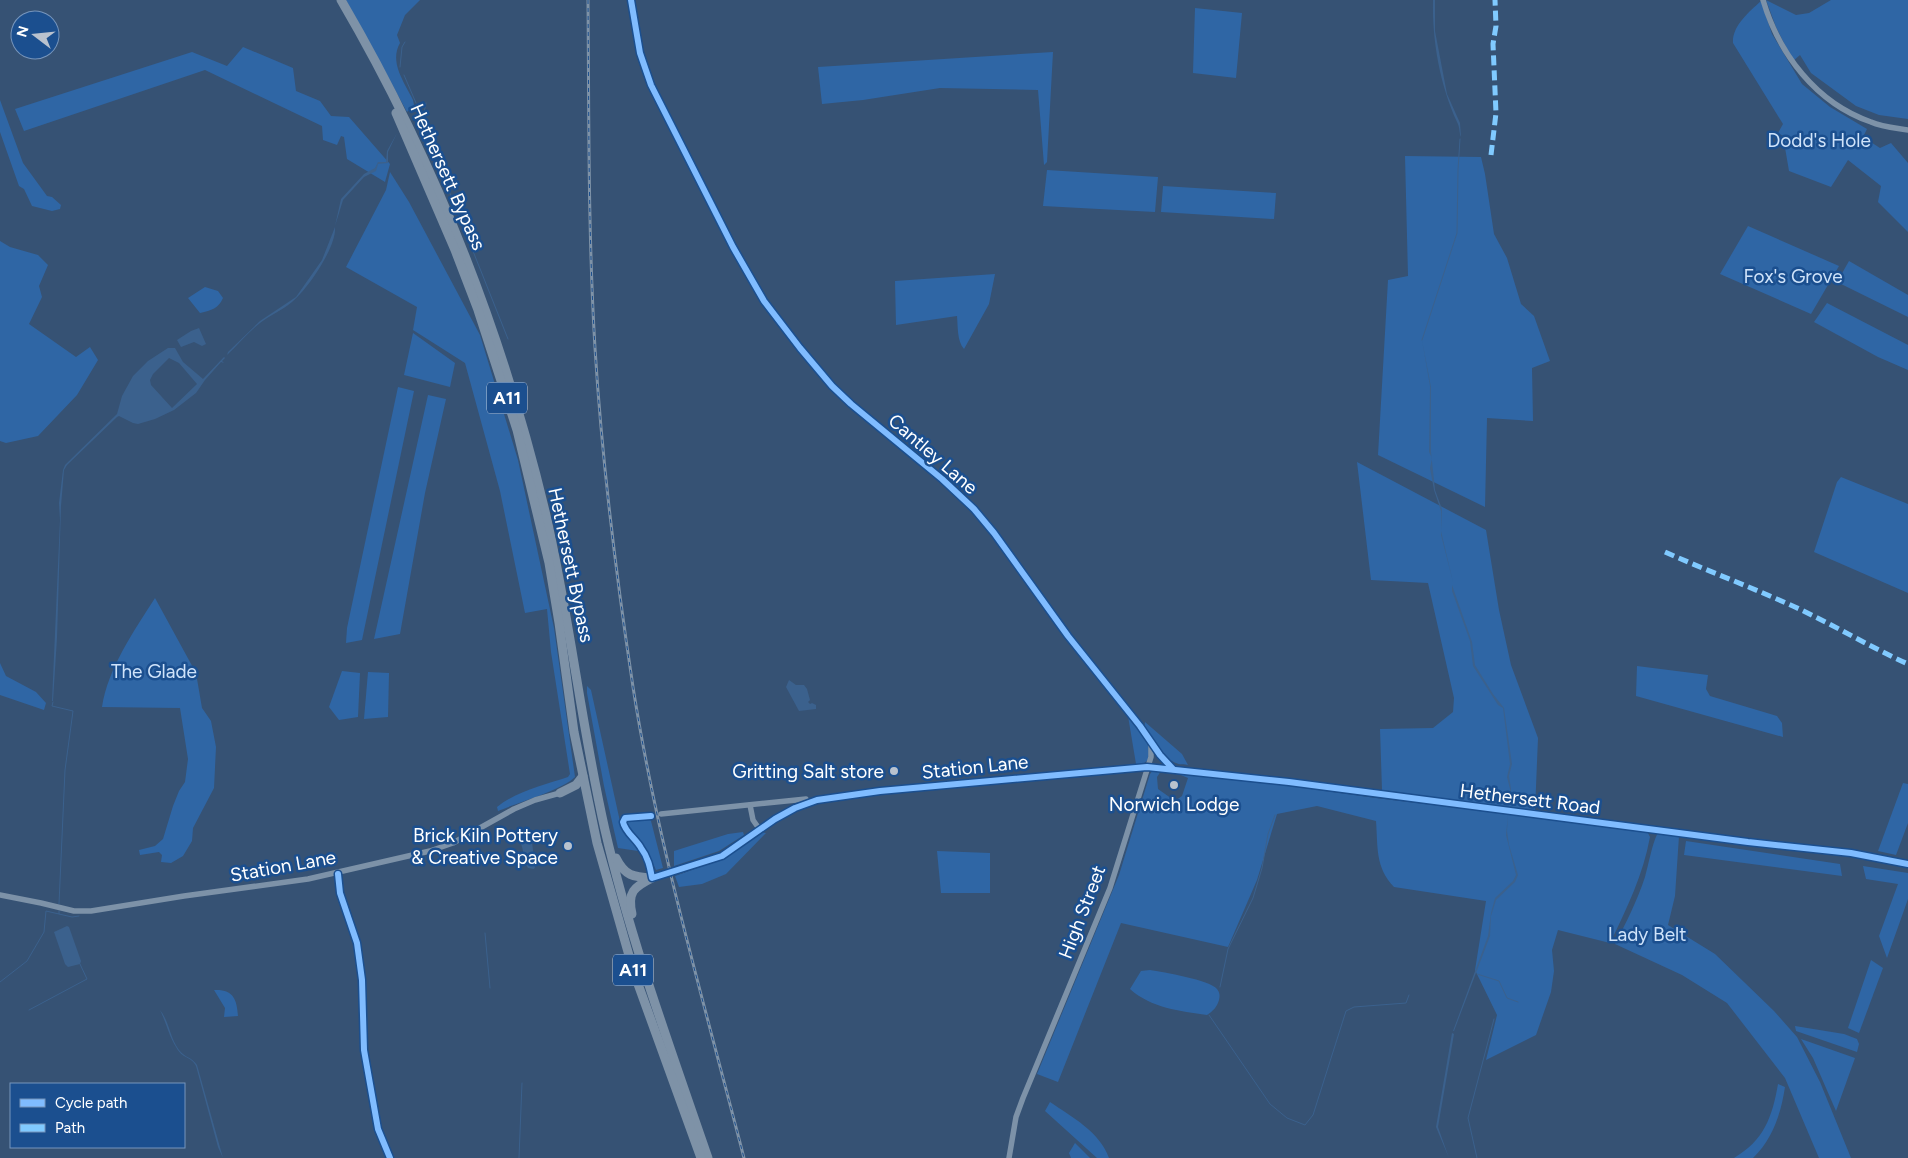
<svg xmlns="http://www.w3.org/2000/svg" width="1908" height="1158" font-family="Figtree,sans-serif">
<rect width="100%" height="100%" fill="#365274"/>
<g fill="#2f66a5">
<path d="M 346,0 L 420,0 L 405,15 L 397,35 L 400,43 C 389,62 404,82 413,100 L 414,105 L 407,112 Z"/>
<polygon points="1766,0 1796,15 1809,13 1831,0 1908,0 1908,119 1879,115 1856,106 1811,73 1800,55 1793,61 1776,27"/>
<path d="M 1761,1 L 1772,34 L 1802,84 L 1830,107 L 1867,129 L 1863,137 L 1880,148 L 1891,143 L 1908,163 L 1908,232 L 1878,202 L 1881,186 L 1848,160 L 1831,187 L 1789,171 L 1783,136 L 1778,133 L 1783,124 L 1733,43 C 1732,26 1749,12 1761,1 Z"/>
<polygon points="1195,8 1242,13 1236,78 1193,73"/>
<polygon points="243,47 293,68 296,91 320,101 331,116 349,117 390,164 385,182 347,159 344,137 341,136 337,145 323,140 322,126 205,70 24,131 15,109 192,52 227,66"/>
<polygon points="1053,52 1047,162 1044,165 1038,90 940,88 863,100 822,104 818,67"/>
<polygon points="0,100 23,163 47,196 52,197 61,205 60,209 52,211 32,206 24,189 19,186 0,132"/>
<polygon points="1405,156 1481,157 1485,174 1494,234 1507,258 1521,304 1534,316 1550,361 1532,368 1533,421 1487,418 1485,507 1378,455 1388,280 1408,276"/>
<polygon points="1047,170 1158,177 1155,212 1043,206"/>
<path d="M 390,172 L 409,202 L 480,335 L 518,460 L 554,628 L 575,777 C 562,790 517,803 498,811 L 497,807 C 517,791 544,785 568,777 L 570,774 L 551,652 L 547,609 L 525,613 L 500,491 L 465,363 L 413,330 L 417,307 L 346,267 L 386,190 Z"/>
<polygon points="1163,186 1276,193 1274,219 1161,212"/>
<polygon points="1748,226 1839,266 1811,314 1720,274"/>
<polygon points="0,241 10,247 38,255 48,265 39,286 42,297 29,324 76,357 90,347 98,360 77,395 38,436 6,443 0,441"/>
<polygon points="1849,261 1908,295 1908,317 1837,282"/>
<path d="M 995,274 L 989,304 L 964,349 C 957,341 958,327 957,316 L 896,325 L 895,281 Z"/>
<path d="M 205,287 L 218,291 L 223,298 C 218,309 212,310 200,313 L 188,298 Z"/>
<polygon points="1827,303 1908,345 1908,370 1878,357 1814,322"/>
<polygon points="413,333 455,363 450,387 404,375"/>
<polygon points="398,387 414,391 362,640 346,643 347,628"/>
<polygon points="428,395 446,399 425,493 400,634 374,639"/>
<polygon points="1357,462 1486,530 1499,610 1511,665 1538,738 1535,811 1382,790 1380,729 1433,728 1453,712 1454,698 1428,583 1371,580"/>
<polygon points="1841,477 1908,504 1908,593 1814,552 1837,482"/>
<path d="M 155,598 L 196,673 L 202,708 L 211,721 L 216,747 L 214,788 L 193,828 L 192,841 L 183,856 L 171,863 L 161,862 L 162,855 L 159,852 L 140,855 L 139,850 L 155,846 L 163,839 L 173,806 L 179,791 L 185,782 L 188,759 L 180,708 L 102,707 C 108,668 134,631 155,598 Z"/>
<polygon points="0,663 6,676 36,692 46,703 44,710 0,695"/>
<polygon points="1637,666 1708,675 1706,689 1710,696 1777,716 1782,723 1783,737 1636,696"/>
<polygon points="342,671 360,673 358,717 339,720 329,707"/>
<polygon points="368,672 389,673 388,717 364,719"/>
<polygon points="587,686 591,690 621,826 640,849 638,851 618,848 604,786 587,693"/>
<path d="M 1128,716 C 1141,727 1152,743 1148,760 L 1143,764 L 1136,764 Z"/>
<path d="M 1145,722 L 1182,754 L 1188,765 C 1185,764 1179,765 1176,763 C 1166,760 1142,732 1145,722 Z"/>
<path d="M 1153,770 L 1161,771 L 1157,777 L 1158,789 L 1175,801 L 1182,796 L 1188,778 L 1181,775 L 1182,771 L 1376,798 L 1647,831 L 1650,837 C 1643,875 1627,908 1610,943 L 1558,930 L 1552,950 L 1554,971 L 1551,992 L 1536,1035 L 1486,1060 L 1497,1015 L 1475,970 L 1486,901 L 1394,887 C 1375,867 1378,847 1376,821 L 1317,806 L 1277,814 L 1257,880 L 1228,947 L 1121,923 L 1058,1082 L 1037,1074 L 1119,875 L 1150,774 Z"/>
<polygon points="1903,783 1908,784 1908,823 1896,855 1878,851"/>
<polygon points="649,819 651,821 663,868 656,870 646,849 626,825 627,821"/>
<polygon points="743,832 744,835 719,851 674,866 674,851 728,834"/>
<polygon points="761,832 766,833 726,874 702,884 679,887 675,876 722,859"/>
<path d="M 1658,833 L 1679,836 L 1675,896 L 1668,925 L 1715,954 L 1774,1011 L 1797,1037 L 1820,1082 L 1851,1158 L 1819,1158 L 1785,1078 L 1727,1003 L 1682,975 L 1615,944 C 1626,923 1637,901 1645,877 C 1648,867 1653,840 1658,833 Z"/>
<polygon points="1686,841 1840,864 1842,876 1684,855"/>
<polygon points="937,851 990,853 990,893 941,893"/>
<polygon points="1863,866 1908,873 1908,899 1887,958 1879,936 1898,884 1866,879"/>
<polygon points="1871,960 1883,968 1859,1033 1848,1028"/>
<path d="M 1150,970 C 1163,972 1210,980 1217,989 C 1220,993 1220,996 1219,1000 C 1217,1007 1213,1011 1207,1015 C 1180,1011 1151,1008 1130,989 L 1141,971 Z"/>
<path d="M 214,990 C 233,989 237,999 238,1016 L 224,1017 L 225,1008 Z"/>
<polygon points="1795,1026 1844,1034 1857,1039 1859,1044 1857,1052 1796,1031"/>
<polygon points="1801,1039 1855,1058 1836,1111 1813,1058"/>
<path d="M 1778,1084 L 1785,1087 C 1781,1113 1773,1139 1753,1158 L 1734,1158 C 1764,1140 1772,1118 1778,1084 Z"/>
<path d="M 1050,1102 C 1072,1117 1100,1132 1109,1158 L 1097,1158 L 1045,1111 Z"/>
<polygon points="1075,1143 1090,1158 1071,1158 1069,1153"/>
</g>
<g fill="#3b618d" fill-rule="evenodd">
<path d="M 1433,0 L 1435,0 L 1435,31 L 1447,94 L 1460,123 L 1461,137 C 1459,133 1460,127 1457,122 C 1440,85 1432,41 1433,0 Z"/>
<polygon points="397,133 388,152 388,163 378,164 376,171 364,177 343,200 335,226 341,199 364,174 375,168 378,162 386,162 387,151"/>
<path d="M 335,227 C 337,246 308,289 292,302 C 283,310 270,315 260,323 C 248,332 238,345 227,355 L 228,352 L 260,321 L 296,297 L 322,260 Z"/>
<polygon points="199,328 206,344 202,346 194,342 181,347 177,340 191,331"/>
<polygon points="1422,340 1431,387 1431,452 1435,490 1442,509 1441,531 1453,582 1441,535 1441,511 1434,490 1430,468 1432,458 1429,452 1430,386"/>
<path d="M 168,348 L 175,348 L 183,362 L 203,379 L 224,357 L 225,358 L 222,361 L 224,363 L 221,362 L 205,380 L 196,393 L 174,410 L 155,419 L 138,424 L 133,423 L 119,416 L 117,417 L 67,465 L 64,470 L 61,506 L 57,638 L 53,701 L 52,701 L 60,520 L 59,503 L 63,470 L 65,465 L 117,414 L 122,396 L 133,376 L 148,361 ZM 169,358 L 179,363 L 197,384 L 172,408 L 151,385 L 150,380 L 153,374 Z"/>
<polygon points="1452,585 1472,642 1475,665 1493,694 1504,708 1512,764 1509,776 1511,789 1510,805 1510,789 1507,777 1510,764 1503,708 1498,705 1473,666 1470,641 1452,591"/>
<polygon points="789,680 796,685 804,685 807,689 810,700 808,702 810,704 812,703 816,705 816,709 799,711 786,687"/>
<polygon points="1508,815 1507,831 1509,845 1518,875 1515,882 1496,900 1491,916 1490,936 1454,1031 1453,1031 1488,936 1491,913 1495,898 1513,881 1516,875 1506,835"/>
<path d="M 528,839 L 532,842 L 535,867 L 534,869 L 528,868 C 522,860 525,851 520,842 L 522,840 Z"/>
<polygon points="67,926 69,927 81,961 80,964 68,967 65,964 54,932"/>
<path d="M 160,1010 C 169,1021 170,1038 179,1050 C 185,1058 192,1057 197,1065 L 223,1158 L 218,1147 L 196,1066 C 191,1056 182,1059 176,1047 C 169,1036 166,1022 160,1010 Z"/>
<polygon points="1452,1033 1454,1034 1438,1127 1449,1158 1436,1127"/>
</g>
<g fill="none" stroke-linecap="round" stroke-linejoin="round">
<g stroke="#3b618d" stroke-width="1">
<polyline points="400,67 402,47 405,42"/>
<polyline points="404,75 416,103"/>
<polyline points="426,103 422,123 508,339"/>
<polyline points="1422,340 1457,233 1458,170 1460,139"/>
<polyline points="53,702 52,706 73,711 65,770 59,904"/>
<polyline points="59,911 59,914 72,917 79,916"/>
<polyline points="485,933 490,988"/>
<polyline points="1477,974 1499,981 1507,998 1518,1002"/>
<polyline points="0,982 27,961 44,932 46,911 59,914"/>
<polyline points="1220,987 1228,949 1253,898 1262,868 1268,834 1275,815"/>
<polyline points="29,1010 87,979 80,964"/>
<polyline points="1209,1015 1270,1104 1287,1118 1305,1125 1313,1115 1346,1011 1354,1007 1406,1003 1409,995"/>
<polyline points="519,1158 522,1083"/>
<polyline points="1477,1158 1468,1118 1494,1019"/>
</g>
<g stroke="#7d92a8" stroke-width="5.5">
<polyline points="631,0 640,53 651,85 733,247 764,301 800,348 832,386 851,404 942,479 974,509 994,533 1068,636 1140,726 1160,755 1173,769"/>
<path d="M 1763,0 C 1779,54 1816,103 1871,122 C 1882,127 1896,128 1908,130"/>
<polyline points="750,805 753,820 760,830"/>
<polyline points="661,814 806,799 807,803"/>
<path d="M 651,816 L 625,818 L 623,822 C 625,832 636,839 641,848 C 648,857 650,867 652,878 L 655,877"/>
<polyline points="682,870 722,856 775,819 795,808 817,800 880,791 1147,767 1289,782 1748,842 1851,853 1908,864"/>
<polyline points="0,895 41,903 74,911 91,911 184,896 308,879 430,851 453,843 514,809 535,800 560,793"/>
<polyline points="1009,1158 1016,1117 1023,1098 1110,888 1151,757 1151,743"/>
</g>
<g stroke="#7e92a7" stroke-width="9">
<path d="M 341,0 C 434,159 502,332 545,511 C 570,617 581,725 605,830 C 631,942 671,1050 708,1158"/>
<polyline points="396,113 455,250 478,310 517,430 549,563 559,623 574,732 597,843 634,973 701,1158"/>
<polyline points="560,793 576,785 583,776"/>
<path d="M 616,858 C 625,876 633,877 652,878"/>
<path d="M 632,914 C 627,892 634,887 652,878"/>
</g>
<g stroke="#7e92a7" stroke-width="3">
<path id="rail" d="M 588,0 C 589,116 588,232 595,348 C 602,462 616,575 633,687 C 658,847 704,1002 744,1158"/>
</g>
<use href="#rail" stroke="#1b4f8f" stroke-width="1" stroke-dasharray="4" stroke-linecap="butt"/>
<polyline stroke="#7d92a8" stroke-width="5.5" points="659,876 682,870"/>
<g stroke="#80caff" stroke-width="5" stroke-dasharray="10 5" stroke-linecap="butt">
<polyline points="1491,155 1496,113 1493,44 1496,26 1495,0"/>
<path d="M 1665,552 C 1708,571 1753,588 1795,607 C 1834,625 1870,647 1908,664"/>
</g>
<g stroke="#1b4f8f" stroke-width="9">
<g id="cycleway">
<polyline points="631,0 640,53 651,85 733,247 764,301 800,348 832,386 851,404 942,479 974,509 994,533 1068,636 1140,726 1160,755 1173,769"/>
<path d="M 651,816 L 625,818 L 623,822 C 625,832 636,839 641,848 C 648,857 650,867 652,878 L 722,856 L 775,819 L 795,808 L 817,800 L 880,791 L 1147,767 L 1289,782 L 1748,842 L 1851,853 L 1908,864"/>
<polyline points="338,874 340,893 357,943 362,980 364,1050 378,1129 390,1158"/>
</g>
</g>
<use href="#cycleway" stroke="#80bcff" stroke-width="6"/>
</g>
<g fill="#b9c2ce" stroke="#1b4f8f" stroke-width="2">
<circle cx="894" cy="771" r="5"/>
<circle cx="1174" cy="785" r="5"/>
<circle cx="568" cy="846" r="5"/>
</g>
<g text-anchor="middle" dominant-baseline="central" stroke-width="5" stroke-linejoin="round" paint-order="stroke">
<g fill="#1b4f8f" stroke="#bbcadd" stroke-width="1">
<rect x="487" y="382.5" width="40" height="31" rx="4"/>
<rect x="613" y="954.5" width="40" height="31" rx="4"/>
</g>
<g font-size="18" font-weight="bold" fill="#fff">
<text x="507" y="398">A11</text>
<text x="633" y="970">A11</text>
</g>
<g font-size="19" fill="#cfe3fa" stroke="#1b4f8f">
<text x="1819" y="140">Dodd's Hole</text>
<text x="1793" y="276">Fox's Grove</text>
<text x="154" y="671">The Glade</text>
<text x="1647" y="934">Lady Belt</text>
</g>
<g font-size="19" fill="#fff" stroke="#1b4f8f">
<text transform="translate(448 177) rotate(66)">Hethersett Bypass</text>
<text transform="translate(933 454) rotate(41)">Cantley Lane</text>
<text transform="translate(571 565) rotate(78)">Hethersett Bypass</text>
<text transform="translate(975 767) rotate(-6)">Station Lane</text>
<text transform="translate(1530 799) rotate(7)">Hethersett Road</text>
<text transform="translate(283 866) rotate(-10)">Station Lane</text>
<text transform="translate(1082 912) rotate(-69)">High Street</text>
</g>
<g font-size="19" fill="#fff" stroke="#1b4f8f" text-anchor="end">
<text x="884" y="771">Gritting Salt store</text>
<text x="1174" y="804" text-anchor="middle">Norwich Lodge</text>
<text x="558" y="835">Brick Kiln Pottery<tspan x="558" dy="22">&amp; Creative Space</tspan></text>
</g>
</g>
<rect x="10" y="1083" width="175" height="65" fill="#1b4f8f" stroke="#7695bc"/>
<rect x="20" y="1099" width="25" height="8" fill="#80bcff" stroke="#7695bc"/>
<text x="55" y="1108" font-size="15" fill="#ffffff">Cycle path</text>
<rect x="20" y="1124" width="25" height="8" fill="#80caff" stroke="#7695bc"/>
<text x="55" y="1133" font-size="15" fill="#ffffff">Path</text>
<g transform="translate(35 35) rotate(286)"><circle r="24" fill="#1b4f8f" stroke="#7695bc"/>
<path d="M0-4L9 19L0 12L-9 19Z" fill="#b9c2ce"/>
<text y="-8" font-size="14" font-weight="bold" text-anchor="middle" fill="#ffffff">N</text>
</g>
</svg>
